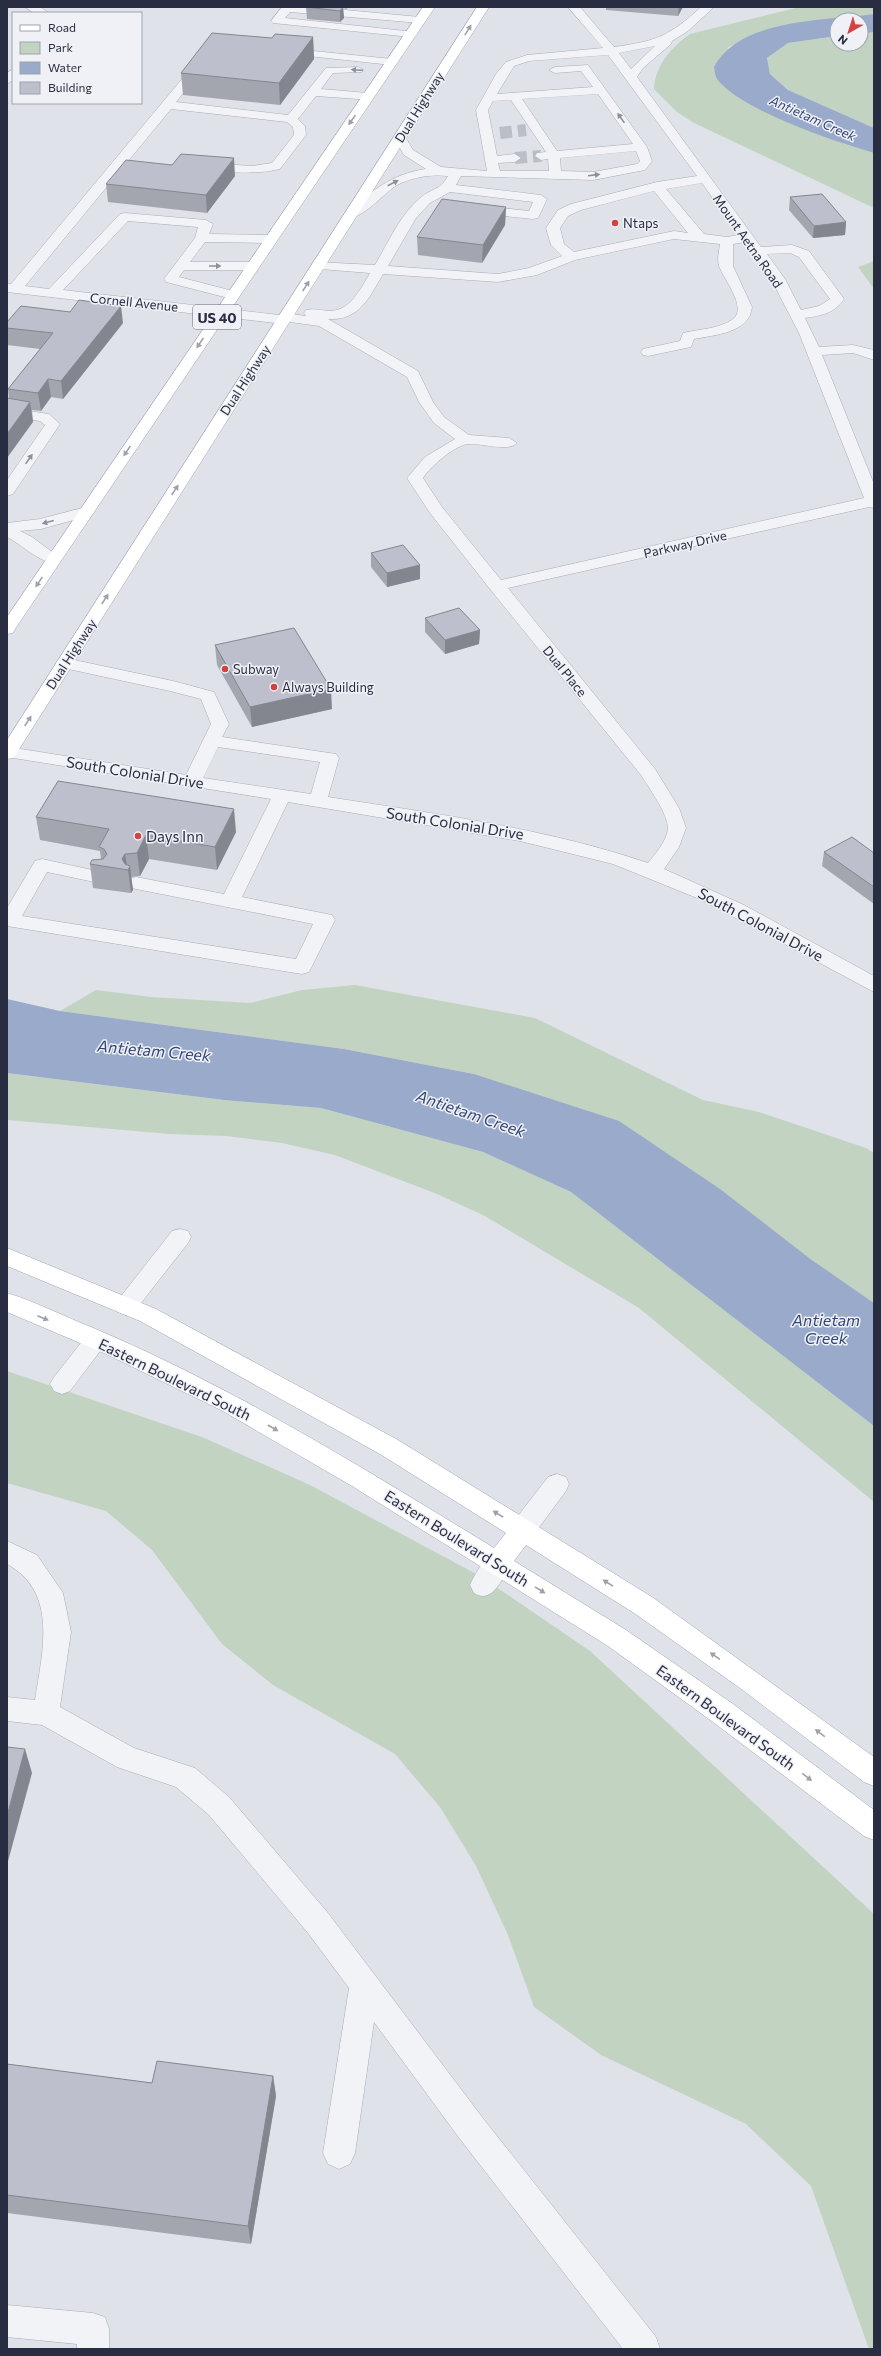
<svg xmlns="http://www.w3.org/2000/svg" width="881" height="2356" font-family="Commissioner,sans-serif">
<rect width="100%" height="100%" fill="#e0e2e9"/>
<g fill="#c2d3c1">
<path d="M 800,7 L 874,7 L 874,14 C 821,21 775,21 727,48 L 844,144 L 874,153 L 874,208 L 694,123 L 677,112 L 654,89 C 655,65 672,47 690,34 Z"/>
<polygon points="874,32 874,128 788,90 770,74 767,58 788,43 837,36 837,44 861,44 861,34"/>
<polygon points="874,261 874,289 858,267"/>
<polygon points="355,985 535,1018 703,1100 759,1112 866,1148 874,1153 874,1303 809,1258 474,1074 344,1049 60,1011 96,990 151,997 250,1003 302,990"/>
<polygon points="7,1073 224,1100 321,1108 483,1152 571,1192 874,1426 874,1502 639,1308 485,1216 437,1194 335,1155 282,1143 226,1136 170,1134 7,1120"/>
<polygon points="7,1371 202,1437 310,1485 480,1576 590,1651 874,1914 874,2349 869,2349 811,2186 746,2124 601,2055 534,2007 508,1935 476,1866 440,1807 395,1754 273,1685 222,1644 152,1550 106,1511 7,1483"/>
</g>
<g fill="#9aaaca">
<path d="M 874,14 L 874,32 L 861,34 L 861,20 L 837,20 L 837,36 L 788,43 L 767,58 L 770,74 L 788,90 L 874,128 L 874,153 C 836,142 740,110 717,79 C 715,76 715,71 714,67 C 740,18 825,21 874,14 Z"/>
<polygon points="7,999 60,1011 344,1049 474,1074 619,1121 720,1189 809,1258 874,1303 874,1426 571,1192 483,1152 321,1108 224,1100 7,1073"/>
</g>
<g fill="none" stroke-linecap="round" stroke-linejoin="round">
<g stroke="#bbbec7" stroke-width="12" stroke-dasharray="12 6" stroke-linecap="butt">
<polyline points="500,133 526,130"/>
<polyline points="515,158 541,156"/>
</g>
<g stroke="#a9acb7" stroke-width="1">
<g id="minor">
<polygon points="25,7 40,7 49,13 34,13"/>
<polygon points="282,7 313,7 420,17 426,20 420,23 290,12 285,18 415,32 417,34 415,36 411,37 273,23 271,21"/>
<path d="M 568,7 L 580,7 L 614,47 C 658,41 669,36 701,7 L 714,7 L 688,31 L 672,41 L 671,44 L 643,68 L 637,77 L 761,247 L 792,245 L 809,251 L 844,299 C 835,313 821,316 805,318 L 819,347 L 853,345 L 874,350 L 874,360 L 853,353 L 822,355 L 874,484 L 874,508 L 869,507 L 508,588 L 655,769 L 679,808 L 686,828 L 679,847 L 664,869 L 744,905 L 874,976 L 874,992 L 702,900 L 613,864 L 520,841 L 288,802 L 242,897 L 332,915 L 335,920 L 309,972 L 302,974 L 7,926 L 7,908 L 35,861 L 42,859 L 106,873 L 109,877 L 106,881 L 99,883 L 47,872 L 22,916 L 296,959 L 313,924 L 136,889 L 129,887 L 126,883 L 129,879 L 136,877 L 224,894 L 271,799 L 7,757 L 8,747 L 186,775 L 211,724 L 201,699 L 170,691 L 59,667 L 56,663 L 59,659 L 65,658 L 173,681 L 214,692 L 229,724 L 222,737 L 336,754 L 339,758 L 328,797 C 436,814 545,828 648,863 C 655,854 667,841 668,828 C 668,814 649,788 641,775 L 490,589 L 430,513 L 407,478 L 425,457 L 455,439 L 434,423 L 419,402 L 407,377 L 319,326 L 290,322 L 284,324 L 7,292 L 7,284 L 11,284 L 197,61 L 205,61 L 207,63 L 176,102 L 288,115 L 326,68 L 358,67 L 364,70 L 362,72 L 333,73 L 321,89 L 368,93 L 374,97 L 372,100 L 316,96 L 298,119 L 305,126 L 306,135 L 280,169 C 255,175 231,172 205,171 L 199,167 L 205,163 L 252,166 L 272,163 L 294,135 L 293,127 L 287,122 L 171,109 L 25,286 L 49,289 L 120,214 L 125,213 L 206,220 L 213,224 L 209,234 L 270,235 L 277,239 L 270,243 L 205,242 L 190,262 L 251,262 L 258,266 L 251,270 L 184,270 L 179,277 L 237,292 L 239,295 L 237,298 L 232,299 L 166,282 L 164,279 L 195,238 L 198,227 L 128,221 L 63,290 L 279,315 L 285,313 L 306,316 L 304,313 L 306,310 C 315,308 323,311 331,311 C 351,310 361,288 370,273 L 320,269 L 313,265 L 315,262 L 375,265 C 388,243 400,215 420,198 C 432,188 440,191 448,176 C 431,174 413,177 397,185 C 384,193 361,221 346,218 L 344,215 L 346,212 C 373,191 391,174 426,169 L 404,155 L 394,138 L 396,135 L 404,135 L 413,150 L 441,167 L 487,171 L 476,110 L 496,74 L 506,62 L 527,55 L 603,48 ZM 655,46 L 631,69 L 619,53 ZM 608,55 L 697,176 L 657,182 L 571,204 L 558,210 L 546,228 L 551,245 L 562,256 L 529,268 L 498,274 L 388,266 L 416,218 L 430,203 L 450,192 L 533,202 L 529,211 L 475,205 L 469,209 L 475,213 L 533,219 L 538,218 L 547,199 L 541,195 L 456,185 L 461,176 L 593,180 L 645,170 L 652,161 L 647,147 L 588,65 L 555,67 L 549,70 L 555,73 L 581,71 L 593,87 L 497,94 L 514,66 L 529,61 ZM 598,94 L 633,144 L 557,151 L 522,99 ZM 511,100 L 546,152 L 537,153 L 535,156 L 541,160 L 548,159 L 549,171 L 500,171 L 498,163 L 515,162 L 521,158 L 515,154 L 497,156 L 488,110 L 493,101 ZM 636,151 L 640,161 L 637,164 L 593,172 L 561,171 L 560,158 ZM 702,183 L 739,235 L 727,237 L 704,234 L 666,189 ZM 654,191 L 688,233 L 674,231 L 574,252 L 564,244 L 560,228 L 568,216 L 581,210 ZM 674,239 L 720,244 C 719,251 717,259 719,266 C 723,278 748,308 733,319 C 720,329 699,329 683,333 L 680,341 L 643,349 L 641,352 L 643,355 L 648,356 L 691,347 L 694,339 C 714,335 750,333 752,307 L 733,266 L 733,244 L 745,242 L 771,279 L 799,333 L 864,498 L 501,580 L 442,507 L 423,478 C 430,467 456,444 469,444 C 480,443 510,452 517,443 L 509,438 L 469,435 L 444,417 L 433,402 L 418,371 L 328,319 C 359,321 369,298 383,274 L 498,282 L 537,275 L 575,260 ZM 790,253 L 799,257 L 830,299 L 819,306 L 801,310 L 785,279 L 767,254 ZM 218,747 L 320,762 L 311,794 L 203,778 Z"/>
<polygon points="284,48 392,59 398,62 392,65 280,53 278,51 280,49"/>
<polygon points="13,69 13,80 7,84 7,73"/>
<polygon points="7,408 49,414 60,424 13,494 7,496 7,480 45,425 40,421 7,416"/>
<path d="M 86,507 L 92,509 L 94,512 L 92,515 L 41,529 L 20,531 L 32,537 L 59,557 L 61,560 L 59,563 C 45,567 21,544 7,537 L 7,523 L 40,519 Z"/>
<polygon points="180,1229 188,1231 191,1237 188,1243 134,1312 126,1315 118,1312 114,1306 118,1300 172,1231"/>
<polygon points="96,1331 104,1334 108,1340 104,1346 70,1391 62,1394 54,1391 50,1384 54,1377 88,1334"/>
<polygon points="557,1474 566,1477 569,1484 566,1491 532,1537 523,1540 514,1537 510,1529 514,1521 548,1477"/>
<path d="M 7,1541 L 37,1555 L 63,1593 L 71,1632 L 60,1707 L 134,1748 L 195,1768 L 229,1797 L 328,1913 L 482,2117 L 656,2337 L 660,2349 L 623,2349 L 460,2139 L 374,2022 L 355,2153 L 350,2164 L 339,2169 L 328,2164 L 323,2153 L 349,1988 L 308,1933 L 209,1815 L 176,1787 L 117,1767 L 42,1725 L 7,1721 L 7,1697 L 35,1700 C 42,1653 59,1592 7,1564 Z"/>
<path d="M 498,1552 L 507,1555 L 511,1563 C 506,1573 496,1596 483,1596 C 480,1596 476,1594 474,1593 L 470,1585 C 476,1572 484,1557 498,1552 Z"/>
<polygon points="7,2305 93,2313 105,2317 109,2329 109,2349 77,2349 77,2344 7,2337"/>
</g>
</g>
<g stroke="#9fa4b5" stroke-width="1">
<g id="major">
<polygon points="423,7 435,7 15,629 13,633 7,634 7,617"/>
<polygon points="477,7 489,7 16,754 13,758 7,759 7,740"/>
<path d="M 7,1248 L 156,1309 L 398,1440 L 652,1597 L 874,1757 L 874,1786 L 864,1782 L 740,1688 L 634,1613 L 526,1545 L 514,1561 L 626,1630 L 733,1704 L 874,1810 L 874,1840 L 864,1836 L 713,1722 L 608,1646 L 352,1486 L 221,1410 L 106,1354 L 7,1312 L 7,1293 C 36,1302 63,1316 91,1327 C 233,1387 363,1468 494,1548 L 506,1533 L 380,1454 L 140,1321 L 7,1266 Z"/>
</g>
</g>
<use href="#minor" fill="#f2f3f7" fill-rule="evenodd"/>
<use href="#major" fill="#fff" fill-rule="evenodd"/>
</g>
<g fill="#a3a5af">
<polygon points="306,7 348,7 347,9 343,8 344,18 340,22 307,19"/>
<polygon points="606,7 683,7 678,16 606,10"/>
<polygon points="313,37 314,59 280,105 183,95 181,73 272,38"/>
<polygon points="235,176 207,213 108,202 106,184"/>
<polygon points="790,197 846,222 845,235 813,238 789,210"/>
<polygon points="506,207 505,225 482,263 418,255 417,237"/>
<polygon points="7,322 123,323 63,399 51,397 41,411 32,410 33,422 9,399 8,389 40,349 7,345"/>
<polygon points="371,553 420,565 420,579 387,587 371,567"/>
<polygon points="425,618 480,630 479,644 445,654 425,632"/>
<polygon points="215,645 332,709 252,727 217,665"/>
<polygon points="36,817 236,832 217,870 149,859 140,876 131,877 133,890 131,893 93,888 90,864 101,859 100,851 40,840"/>
<polygon points="824,852 874,853 874,904 822,866"/>
<polygon points="7,2064 152,2083 273,2076 276,2096 251,2244 7,2213"/>
</g>
<g fill="#84868f">
<polygon points="343,7 344,18 340,22 340,11"/>
<polygon points="679,7 683,7 678,16"/>
<polygon points="313,37 314,59 280,105 279,83"/>
<polygon points="234,158 235,176 207,213 206,195"/>
<polygon points="506,207 505,225 482,263 483,245"/>
<polygon points="846,222 845,235 813,238 814,226"/>
<polygon points="121,306 123,323 63,399 61,381"/>
<polygon points="48,379 51,397 41,411 38,393"/>
<polygon points="30,402 33,422 7,458 7,434"/>
<polygon points="420,565 420,579 387,587 387,573"/>
<polygon points="480,630 479,644 445,654 445,640"/>
<polygon points="331,689 332,709 252,727 250,707"/>
<polygon points="234,809 236,832 217,870 215,847"/>
<polygon points="146,835 149,859 140,876 137,853"/>
<polygon points="125,854 128,870 122,859"/>
<polygon points="130,866 133,890 131,893 128,870"/>
<polygon points="25,1749 32,1773 7,1865 7,1816"/>
<polygon points="273,2076 276,2096 251,2244 248,2226"/>
</g>
<g fill="#bdc0cc" stroke="#84868f">
<polygon points="306,7 343,7 340,11"/>
<polygon points="212,33 272,38 275,34 313,37 279,83 181,73"/>
<polygon points="181,154 234,158 206,195 106,184 126,160 172,165"/>
<polygon points="822,194 846,222 814,226 790,197"/>
<polygon points="442,199 506,207 483,245 417,237"/>
<polygon points="79,300 121,306 61,381 48,379 38,393 8,389 53,333 7,328 7,322 21,306 70,312"/>
<polygon points="7,398 30,402 7,434"/>
<polygon points="403,545 420,565 387,573 371,553"/>
<polygon points="459,608 480,630 445,640 425,618"/>
<polygon points="294,628 331,689 250,707 215,645"/>
<polygon points="58,781 234,809 215,847 146,835 137,853 125,854 122,859 125,864 130,866 128,870 90,864 92,860 103,859 107,854 104,849 99,847 109,829 36,817"/>
<polygon points="852,837 874,853 874,887 824,852"/>
<polygon points="7,1747 25,1749 7,1816"/>
<polygon points="157,2061 273,2076 248,2226 7,2195 7,2064 152,2083"/>
</g>
<defs><path id="oneway-solid" d="M-6-.8H1V-3.2L6.5 0L1 3.2V.8H-6Z"/></defs>
<g fill="#9ea0aa">
<use href="#oneway-solid" transform="translate(468 30) rotate(-58)"/>
<use href="#oneway-solid" transform="translate(352 120) rotate(125)"/>
<use href="#oneway-solid" transform="translate(306 286) rotate(-57)"/>
<use href="#oneway-solid" transform="translate(200 343) rotate(124)"/>
<use href="#oneway-solid" transform="translate(127 451) rotate(124)"/>
<use href="#oneway-solid" transform="translate(175 490) rotate(-57)"/>
<use href="#oneway-solid" transform="translate(39 582) rotate(124)"/>
<use href="#oneway-solid" transform="translate(105 599) rotate(-57)"/>
<use href="#oneway-solid" transform="translate(28 721) rotate(-57)"/>
<use href="#oneway-solid" transform="translate(43 1318) rotate(23)"/>
<use href="#oneway-solid" transform="translate(273 1428) rotate(30)"/>
<use href="#oneway-solid" transform="translate(498 1514) rotate(-148)"/>
<use href="#oneway-solid" transform="translate(608 1583) rotate(-148)"/>
<use href="#oneway-solid" transform="translate(540 1590) rotate(32)"/>
<use href="#oneway-solid" transform="translate(715 1656) rotate(-145)"/>
<use href="#oneway-solid" transform="translate(820 1733) rotate(-143)"/>
<use href="#oneway-solid" transform="translate(807 1777) rotate(37)"/>
</g>
<g fill="#8d909c">
<use href="#oneway-solid" transform="translate(357 70) rotate(-176)"/>
<use href="#oneway-solid" transform="translate(621 118) rotate(-125)"/>
<use href="#oneway-solid" transform="translate(594 175) rotate(-7)"/>
<use href="#oneway-solid" transform="translate(393 183) rotate(-27)"/>
<use href="#oneway-solid" transform="translate(215 266)"/>
<use href="#oneway-solid" transform="translate(29 459) rotate(-55)"/>
<use href="#oneway-solid" transform="translate(48 522) rotate(165)"/>
</g>
<g fill="#d14342" stroke="#eff1f6" stroke-width="1.5">
<circle cx="615" cy="223" r="4"/>
<circle cx="225" cy="669" r="4"/>
<circle cx="274" cy="687" r="4"/>
<circle cx="138" cy="836" r="4"/>
</g>
<g text-anchor="middle" dominant-baseline="central" stroke-width="3" stroke-linejoin="round" paint-order="stroke">
<g font-size="13" fill="#282d41" stroke="#eff1f6">
<text transform="translate(419 107) rotate(-58)">Dual Highway</text>
<text transform="translate(748 241) rotate(55)">Mount Aetna Road</text>
<text transform="translate(134 302) rotate(6)">Cornell Avenue</text>
<text transform="translate(245 380) rotate(-57)">Dual Highway</text>
<text transform="translate(685 544) rotate(-13)">Parkway Drive</text>
<text transform="translate(71 654) rotate(-57)">Dual Highway</text>
<text transform="translate(565 671) rotate(51)">Dual Place</text>
</g>
<g font-size="13" font-style="italic" fill="#314576" stroke="#eff1f6">
<text transform="translate(813 118) rotate(24)">Antietam Creek</text>
</g>
<g font-size="13" fill="#282d41" stroke="#eff1f6" text-anchor="start">
<text x="623" y="223">Ntaps</text>
<text x="233" y="669">Subway</text>
<text x="282" y="687">Always Building</text>
</g>
<rect fill="#eff1f6" stroke="#646877" stroke-width="1" x="193" y="305" width="48" height="24" rx="3"/>
<g font-size="14" font-weight="bold" fill="#282d41">
<text x="217" y="317">US 40</text>
</g>
<g font-size="15" fill="#282d41" stroke="#eff1f6">
<text transform="translate(135 772) rotate(9)">South Colonial Drive</text>
<text transform="translate(455 823) rotate(9)">South Colonial Drive</text>
<text transform="translate(761 924) rotate(28)">South Colonial Drive</text>
<text transform="translate(175 1379) rotate(26)">Eastern Boulevard South</text>
<text transform="translate(457 1538) rotate(32)">Eastern Boulevard South</text>
<text transform="translate(726 1717) rotate(36)">Eastern Boulevard South</text>
</g>
<g font-size="15" fill="#282d41" stroke="#eff1f6" text-anchor="start">
<text x="146" y="836">Days Inn</text>
</g>
<g font-size="16" font-style="italic" fill="#314576" stroke="#eff1f6">
<text transform="translate(154 1050) rotate(5)">Antietam Creek</text>
<text transform="translate(471 1113) rotate(19)">Antietam Creek</text>
<text x="826" y="1319">Antietam<tspan x="826" dy="18">Creek</tspan></text>
</g>
</g>
<rect width="881" height="2356" fill="none" stroke="#282d41" stroke-width="16"/>
<rect x="12" y="12" width="130" height="92" fill="#eff1f6" stroke="#9fa3ae"/>
<rect x="20" y="25" width="20" height="6" fill="#ffffff" stroke="#9fa3ae"/>
<text x="48" y="32" font-size="12" fill="#282d41">Road</text>
<rect x="20" y="42" width="20" height="12" fill="#c2d3c1" stroke="#9fa3ae"/>
<text x="48" y="52" font-size="12" fill="#282d41">Park</text>
<rect x="20" y="62" width="20" height="12" fill="#9aaaca" stroke="#9fa3ae"/>
<text x="48" y="72" font-size="12" fill="#282d41">Water</text>
<rect x="20" y="82" width="20" height="12" fill="#bdc0cc" stroke="#9fa3ae"/>
<text x="48" y="92" font-size="12" fill="#282d41">Building</text>
<g transform="translate(849 32) rotate(219)"><circle r="19" fill="#eff1f6" stroke="#9fa3ae"/>
<path d="M0-3L7 15L0 10L-7 15Z" fill="#d14342"/>
<text y="-6" font-size="11" font-weight="bold" text-anchor="middle" fill="#282d41">N</text>
</g>
</svg>
